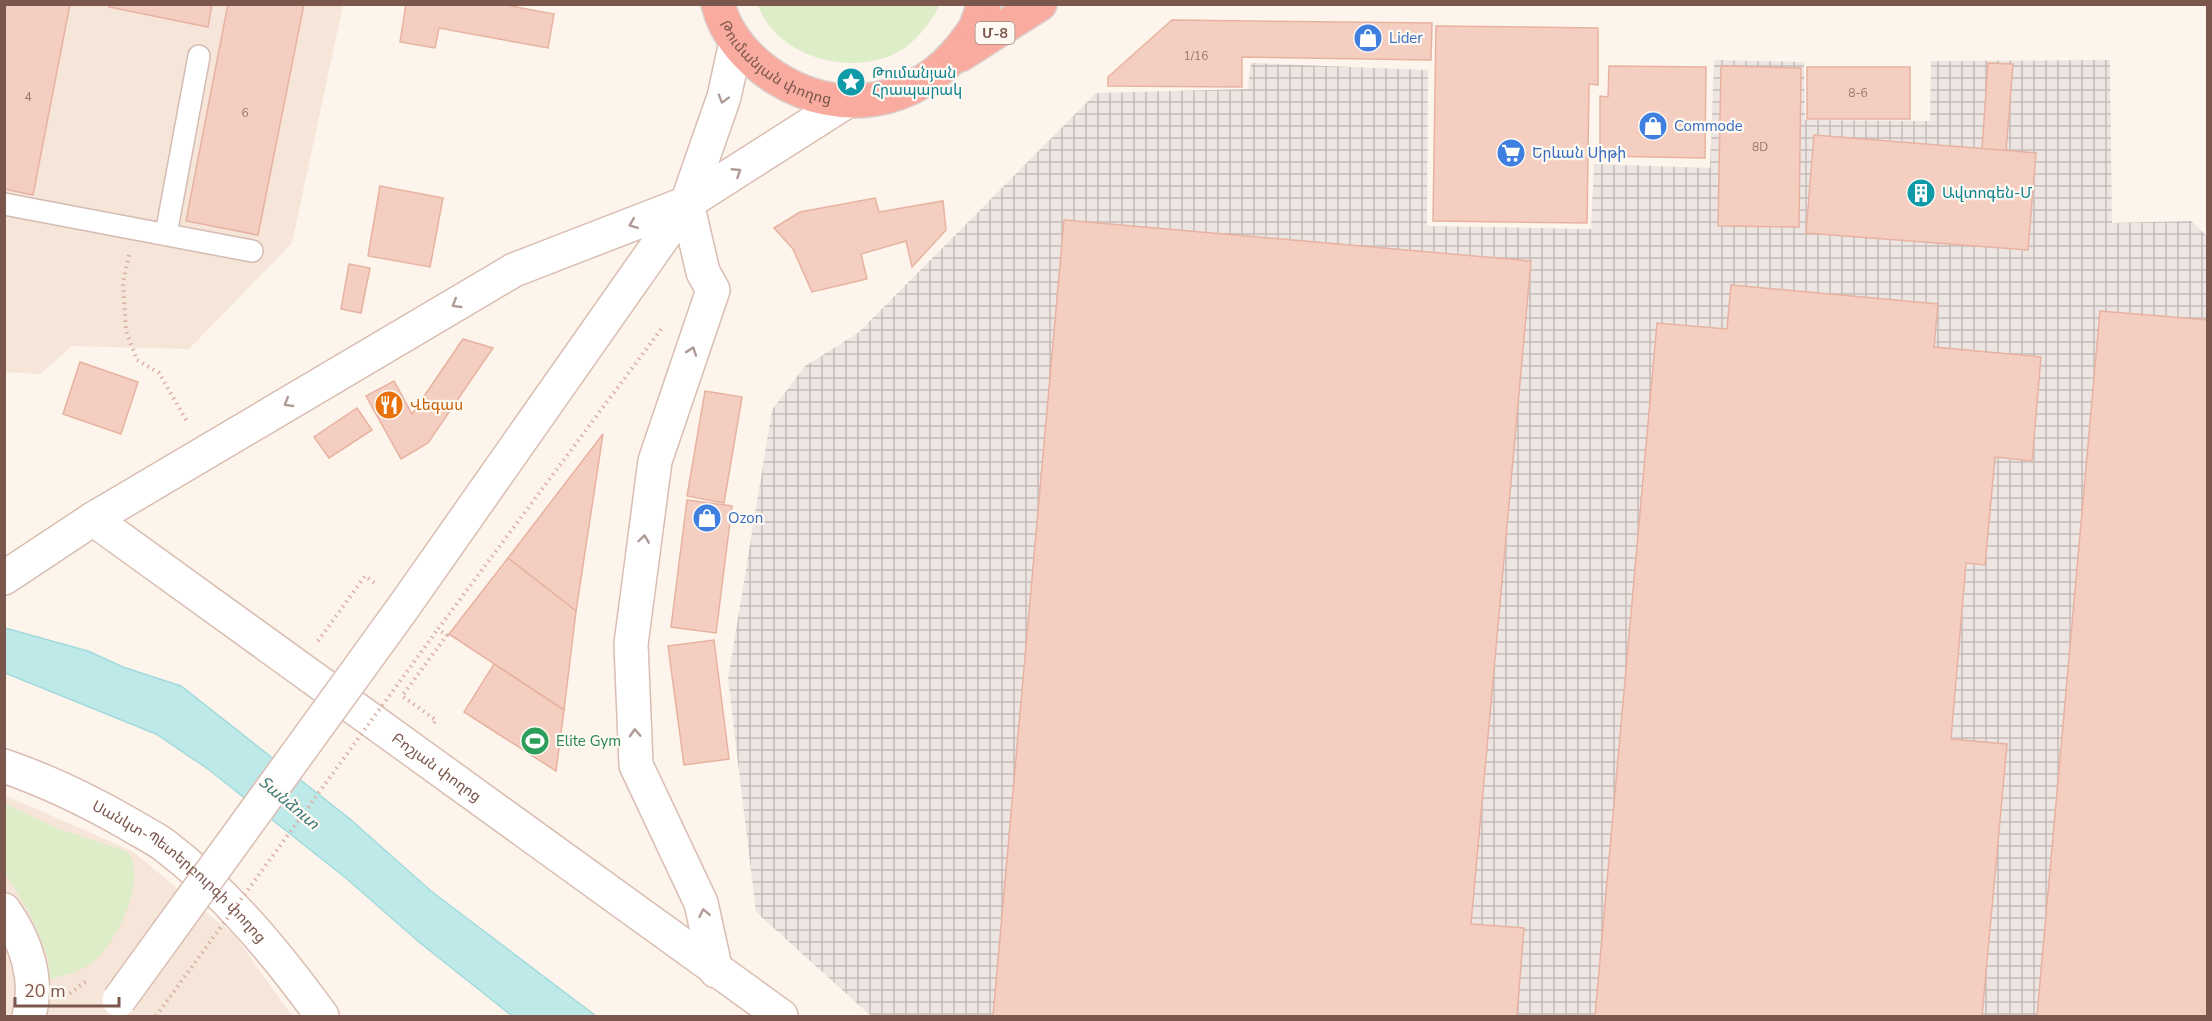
<svg xmlns="http://www.w3.org/2000/svg" width="2212" height="1021" font-family="'Nunito Sans','Noto Sans Armenian',sans-serif">
<defs>
<pattern id="industrial-grid" width="8" height="8" patternUnits="userSpaceOnUse" patternTransform="scale(1.5)"><rect width="8" height="8" fill="#ede5e1"/><path d="M0 4h8M4 0v8" fill="none" stroke="#c5bcb9"/></pattern>
</defs>
<rect width="100%" height="100%" fill="#fdf4eb"/>
<g fill="#f6e5d9">
<polygon points="5,5 343,5 292,243 189,349 72,346 40,374 5,372"/>
<polygon points="4,795 132,851 235,936 292,1016 5,1016"/>
</g>
<polygon fill="url(#industrial-grid)" points="1714,60 1804,62 1805,120 1930,121 1931,61 2110,60 2112,223 2191,221 2207,236 2207,1016 871,1016 756,912 728,679 772,410 805,366 858,333 1096,93 1248,89 1251,63 1428,70 1427,226 1591,229 1594,164 1710,168"/>
<g fill="#dcedc8">
<path d="M 758,5 L 758,4 L 940,5 C 931,21 921,35 906,47 C 860,80 777,60 758,5 Z"/>
<path d="M 5,804 L 57,828 L 128,852 C 147,880 117,943 93,962 C 81,971 66,975 50,979 L 48,959 L 40,937 L 28,910 L 5,873 Z"/>
</g>
<polygon fill="#bee9e9" stroke="#a3dadc" stroke-width="1.5" points="5,628 88,651 123,667 181,686 350,819 431,891 596,1016 512,1016 419,942 347,879 208,769 156,734 5,673"/>
<g fill="#f4cfc1" stroke="#e8b2a1" stroke-width="1.5">
<polygon points="4,4 70,4 33,195 4,189"/>
<polygon points="109,4 212,4 208,27 109,7"/>
<polygon points="228,4 304,4 258,235 186,221"/>
<polygon points="406,4 500,4 554,14 548,48 439,28 435,48 400,42"/>
<polygon points="1172,20 1432,23 1431,60 1242,57 1242,87 1108,86 1108,77"/>
<polygon points="1436,26 1598,28 1598,85 1589,84 1587,223 1433,221"/>
<polygon points="1988,63 2013,64 2006,151 1982,149"/>
<polygon points="1609,66 1706,67 1705,158 1600,156 1600,96 1608,97"/>
<polygon points="1721,66 1801,68 1799,227 1718,226"/>
<rect x="1807" y="67" width="103" height="52"/>
<polygon points="1814,135 2036,153 2028,250 1806,233"/>
<polygon points="380,186 443,198 430,267 368,256"/>
<polygon points="875,198 879,212 943,201 946,230 912,267 906,241 861,254 867,279 812,292 793,249 774,228 800,212"/>
<polygon points="1064,220 1531,261 1471,924 1524,928 1517,1016 993,1016"/>
<polygon points="349,264 370,268 361,313 341,309"/>
<polygon points="1731,285 1938,304 1934,347 2041,357 2032,461 1995,457 1985,565 1966,563 1951,739 2007,744 1982,1016 1595,1016 1657,323 1727,329"/>
<polygon points="2100,311 2208,320 2208,1016 2037,1016"/>
<polygon points="463,339 493,348 428,443 401,459 366,396 394,381 412,414"/>
<polygon points="80,362 138,382 121,434 63,414"/>
<polygon points="705,391 742,397 724,503 687,496"/>
<polygon points="357,408 372,430 329,458 314,437"/>
<polygon points="603,434 576,611 508,558"/>
<polygon points="687,500 732,506 716,633 671,627"/>
<polygon points="508,558 576,611 564,710 449,634"/>
<polygon points="714,640 729,759 684,765 668,646"/>
<polygon points="494,664 564,710 556,771 464,712"/>
</g>
<g fill="none" stroke-linecap="round" stroke-linejoin="round">
<g stroke="#d4bcb2" stroke-width="24">
<g id="lane">
<polyline points="4,204 252,251"/>
<polyline points="166,234 199,56"/>
</g>
</g>
<g stroke="#d9bdb2" stroke-width="36">
<g id="secondary">
<polyline points="687,203 703,272 713,290 655,461 631,644 636,765 701,903 716,971"/>
<path id="s1" d="M 93,519 L 781,1016"/>
<polyline points="4,578 93,519 514,270 687,203 847,101"/>
<polyline points="405,605 687,203 724,97 736,42"/>
<path id="s2" d="M 4,766 C 48,781 89,801 129,824 C 140,831 153,837 164,845 C 226,892 277,954 322,1016"/>
<path d="M 4,910 C 26,941 39,979 29,1016"/>
</g>
</g>
<g stroke="#dad0cd" stroke-width="36">
<g id="highway">
<path id="s3" d="M 718,4 C 725,35 750,62 776,78 C 839,118 917,105 963,45 C 967,39 973,33 976,26 C 979,19 981,12 984,4"/>
<polyline points="960,55 1040,4"/>
</g>
</g>
<g stroke="#dab1a3" stroke-width="4" stroke-dasharray="1.5 4.5" stroke-linecap="butt">
<polyline points="129,255 123,283 126,331 137,360 159,373 188,423"/>
<polyline points="318,641 365,576 376,584 377,582"/>
<polyline points="434,723 436,720 402,696 447,635 438,629 662,328"/>
<polyline points="65,997 89,979"/>
</g>
<use href="#lane" stroke="#fff" stroke-width="21"/>
<use href="#secondary" stroke="#fff" stroke-width="33"/>
<use href="#highway" stroke="#f9aba0" stroke-width="33"/>
<g stroke="#d9bdb2" stroke-width="36" stroke-linecap="butt">
<polyline id="secondary-bridge" points="119,1000 405,605"/>
</g>
<polyline stroke="#dab1a3" stroke-width="4" stroke-dasharray="1.5 4.5" stroke-linecap="butt" points="156,1016 438,629"/>
<use href="#secondary-bridge" stroke="#fff" stroke-width="33"/>
</g>
<defs><path id="oneway-chevron" d="M-2-3.5L2.5 0L-2 3.5" fill="none" stroke-width="1.6" stroke-linecap="round" stroke-linejoin="round" transform="scale(1.5)"/></defs>
<g stroke="#b09a94">
<use href="#oneway-chevron" transform="translate(723 99) rotate(106)"/>
<use href="#oneway-chevron" transform="translate(737 172) rotate(-33)"/>
<use href="#oneway-chevron" transform="translate(633 224) rotate(159)"/>
<use href="#oneway-chevron" transform="translate(456 304) rotate(149)"/>
<use href="#oneway-chevron" transform="translate(692 351) rotate(-71)"/>
<use href="#oneway-chevron" transform="translate(288 403) rotate(149)"/>
<use href="#oneway-chevron" transform="translate(644 539) rotate(-82)"/>
<use href="#oneway-chevron" transform="translate(635 733) rotate(-93)"/>
<use href="#oneway-chevron" transform="translate(704 913) rotate(-102)"/>
</g>
<defs>
<g id="shop-disc" transform="scale(1.5)"><circle r="9.5" fill="#3f7fe0" stroke="#fff9f3"/><path d="M-5-2.5h2.3a2.7 3.5 0 0 1 5.4 0H5L5.5 6h-11ZM-1.5-2.5h3a1.5 2.3 0 0 0-3 0Z" fill="#fff"/></g>
<g id="sight-disc" transform="scale(1.5)"><circle r="9.5" fill="#0f9aa8" stroke="#fff9f3"/><path d="M0-6L1.8-2.2L6-1.7L2.9 1.2L3.7 5.4L0 3.3L-3.7 5.4L-2.9 1.2L-6-1.7L-1.8-2.2Z" fill="#fff"/></g>
<g id="supermarket-disc" transform="scale(1.5)"><circle r="9.5" fill="#3f7fe0" stroke="#fff9f3"/><path d="M-6-5.5h2.5l.6 2H6L4.5 2H-2.5L-4.4-4H-6ZM-1.5 3.2a1.3 1.3 0 1 0 .1 0ZM3 3.2a1.3 1.3 0 1 0 .1 0Z" fill="#fff"/></g>
<g id="building-disc" transform="scale(1.5)"><circle r="9.5" fill="#0f9aa8" stroke="#fff9f3"/><path d="M-4-6H4V6H1V3H-1V6H-4ZM-2.5-4.3h1.7v1.8h-1.7ZM.8-4.3h1.7v1.8H.8ZM-2.5-1h1.7V.8h-1.7ZM.8-1h1.7V.8H.8Z" fill="#fff"/></g>
<g id="restaurant-disc" transform="scale(1.5)"><circle r="9.5" fill="#e8710a" stroke="#fff9f3"/><path d="M-5-6h1v4h1v-4h1v4h1v-4h1v5L-1.5 .5V6h-2V.5L-5-1ZM5-6V6H3V1.5H1.5Q1.5-4 5-6Z" fill="#fff"/></g>
<g id="stadium-disc" transform="scale(1.5)"><circle r="9.5" fill="#2e9e5b" stroke="#fff9f3"/><path d="M0-5a6.5 5 0 1 0 0 10a6.5 5 0 1 0 0-10ZM-3.5-1.8h7v3.6h-7Z" fill="#fff"/></g>
</defs>
<g fill-rule="evenodd">
<use href="#shop-disc" x="1368" y="38"/>
<use href="#sight-disc" x="851" y="82"/>
<use href="#shop-disc" x="1653" y="126"/>
<use href="#supermarket-disc" x="1511" y="153"/>
<use href="#building-disc" x="1921" y="193"/>
<use href="#restaurant-disc" x="389" y="405"/>
<use href="#shop-disc" x="707" y="518"/>
<use href="#stadium-disc" x="535" y="741"/>
</g>
<g text-anchor="middle" dominant-baseline="central" stroke-width="4.5" stroke-linejoin="round" paint-order="stroke">
<g font-size="12" fill="#997469">
<text x="1196" y="56">1/16</text>
<text x="1858" y="93">8-6</text>
<text x="28" y="97">4</text>
<text x="245" y="113">6</text>
<text x="1760" y="147">8D</text>
</g>
<rect fill="#fff9f3" stroke="#a3877e" stroke-width="1.5" x="975.5" y="22" width="39" height="22" rx="4.5"/>
<g font-size="14" font-weight="bold" fill="#7b564c">
<text x="995" y="33">Մ-8</text>
</g>
<g font-size="15" fill="#366cbe" stroke="#fff9f3" text-anchor="start">
<text x="1389" y="38">Lider</text>
<text x="1674" y="126">Commode</text>
<text x="1532" y="153">Երևան Սիթի</text>
<text x="728" y="518">Ozon</text>
</g>
<g font-size="15" fill="#7b564c" stroke="#fff9f3">
<text stroke="none"><textPath href="#s3" startOffset="87">Թումանյան փողոց</textPath></text>
<text stroke="none"><textPath href="#s1" startOffset="424">Բոշյան փողոց</textPath></text>
<text stroke="none"><textPath href="#s2" startOffset="207">Սանկտ-Պետերբուրգի փողոց</textPath></text>
</g>
<g font-size="15" fill="#0d838f" stroke="#fff9f3" text-anchor="start">
<text x="872" y="73">Թումանյան<tspan x="872" dy="17">Հրապարակ</tspan></text>
<text x="1942" y="193">Ավտոգեն-Մ</text>
</g>
<g font-size="15" fill="#c56008" stroke="#fff9f3" text-anchor="start">
<text x="410" y="405">Վեգաս</text>
</g>
<g font-size="15" fill="#27864d" stroke="#fff9f3" text-anchor="start">
<text x="556" y="741">Elite Gym</text>
</g>
<g font-size="16" font-style="italic" fill="#3a7779" stroke="#fff9f3">
<text transform="translate(289 803) rotate(40)">Տանձուտ</text>
</g>
</g>
<rect width="2212" height="1021" fill="none" stroke="#7b564c" stroke-width="12"/>
<path d="M15 997v9h104v-9" fill="none" stroke="#7b564c" stroke-width="3"/>
<text x="24" y="997" font-size="18" fill="#7b564c" stroke="#fff9f3" stroke-width="4.5" paint-order="stroke">20 m</text>
</svg>
